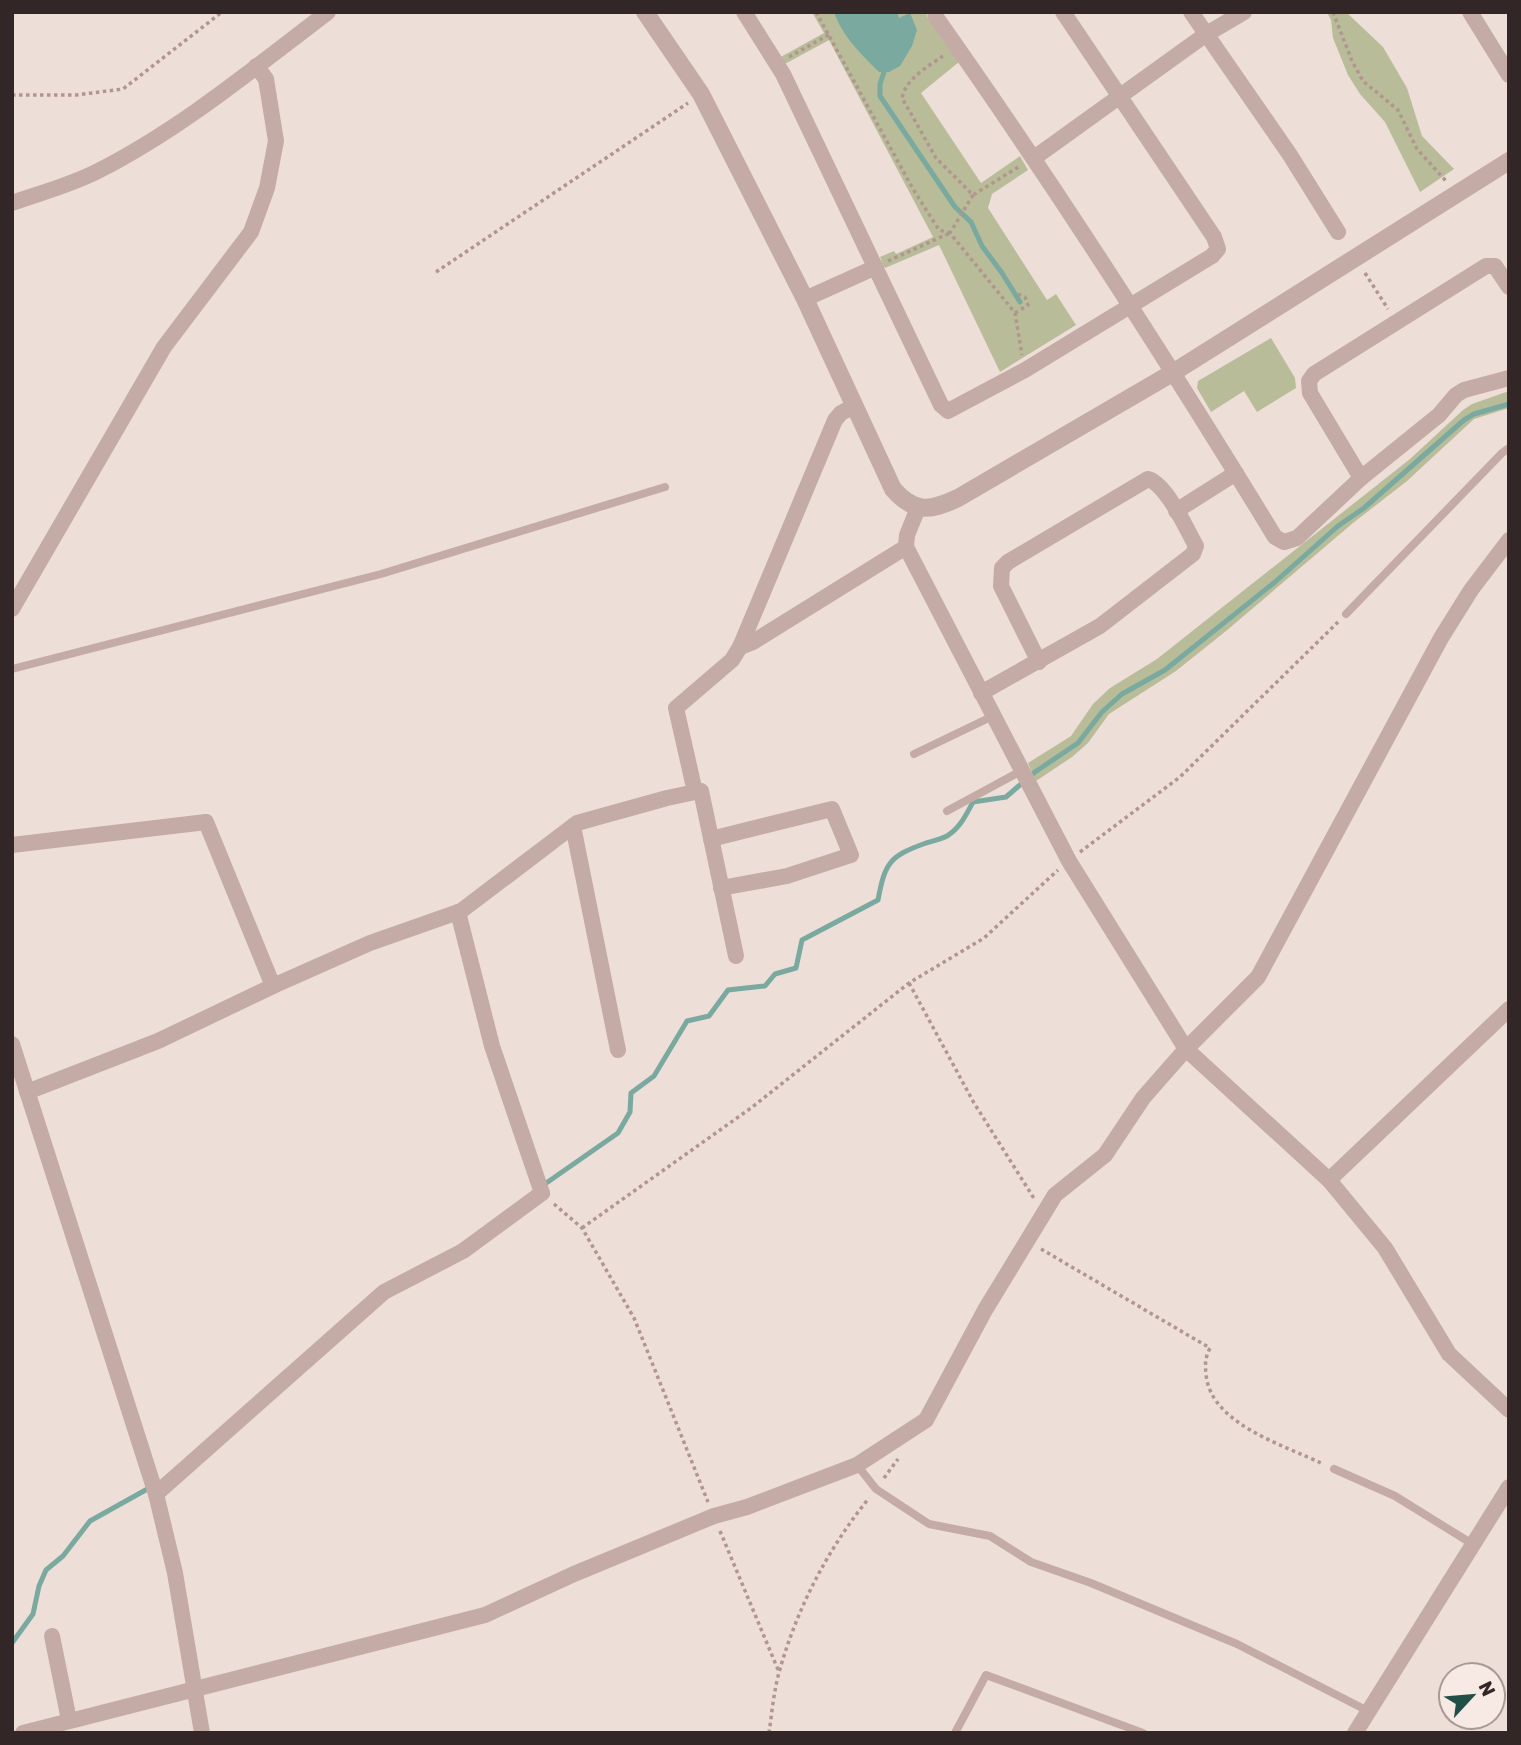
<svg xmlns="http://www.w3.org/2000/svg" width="1521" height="1745" font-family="Rubik,sans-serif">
<rect width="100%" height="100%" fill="#eeded8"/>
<g fill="#b9bc99">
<polygon points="812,12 926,12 927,16 959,62 921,93 981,183 1020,156 1028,170 992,194 988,208 1047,300 1056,294 1076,325 1000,372 939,245 885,268 880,257 894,251 896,254 933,237 829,40 783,65 779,58 824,33"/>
<polygon points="1327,12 1346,12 1383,47 1407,88 1422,136 1454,169 1420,192 1385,122 1360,94 1348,75 1333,38 1331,20"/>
<polygon points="1271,338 1295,378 1296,388 1257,412 1244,391 1211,412 1197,388 1198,381"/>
<polygon points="1509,391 1509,408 1474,419 1407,481 1353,523 1226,631 1176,671 1109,714 1088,743 1072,757 1036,781 1028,763 1071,736 1093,704 1110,688 1157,659 1410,459 1463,410 1472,404"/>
</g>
<path fill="#79a99f" d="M 834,12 L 897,12 L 899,18 L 910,13 L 917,30 L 912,46 L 900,66 L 889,72 L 879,72 C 862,55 842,36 834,12 Z"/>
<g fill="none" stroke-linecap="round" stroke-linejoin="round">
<g stroke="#79a99f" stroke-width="5">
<polyline points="884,72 880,84 880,96 955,207 971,222 982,246 1002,273 1020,302"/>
<path d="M 542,1186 L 618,1133 L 630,1112 L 631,1093 L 654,1076 L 687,1021 L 709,1016 L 728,990 L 765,986 L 775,974 L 796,968 L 802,940 L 878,900 C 885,862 890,856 926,843 C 933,841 941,839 947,836 C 960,828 966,815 973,802 L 1006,797 L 1035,772 L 1078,743 L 1102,712 L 1122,694 L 1165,670 L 1275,582 L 1338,526 L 1364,508 L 1464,420 L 1474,414 L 1509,404"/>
<polyline points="12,1643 33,1614 39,1586 46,1570 63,1556 90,1521 151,1487"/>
</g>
<g stroke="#b1958f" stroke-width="3.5" stroke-dasharray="3.5 3.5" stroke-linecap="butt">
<polyline points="816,12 913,189 939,230 950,233"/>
<polyline points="1333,12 1352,61 1363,81 1398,110 1417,149 1446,181"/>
<path d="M 943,56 C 928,66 906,79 902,98 L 936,158 L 973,195 L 1020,166"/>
<polyline points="789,57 830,34"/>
<polyline points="12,95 76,95 123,89 222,12"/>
<polyline points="973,195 950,233 1015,313 1022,355"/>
<polyline points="888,261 950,233"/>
<polyline points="436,272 688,103"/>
<polyline points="1365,273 1388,309"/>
<polyline points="1015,313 1028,305 1025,297 1018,294"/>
<polyline points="1080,852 1180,777 1338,622"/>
<polyline points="909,983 974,1103 1035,1200"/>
<polyline points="554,1204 582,1228 634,1318 708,1502"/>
<polyline points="582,1228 751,1108 909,983 984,938 1058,870"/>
<path d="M 1041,1249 L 1210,1348 C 1205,1358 1205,1364 1206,1374 C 1210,1424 1284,1445 1323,1464"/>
<polyline points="884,1478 898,1459"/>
<polyline points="720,1531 779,1672"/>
<path d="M 769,1733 C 772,1712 774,1689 780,1669 C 798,1606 828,1549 869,1498"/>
</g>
<g stroke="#c5aba5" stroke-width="8">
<polyline points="1346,614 1502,453 1509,448"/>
<polyline points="12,669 381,574 665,487"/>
<polyline points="914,754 993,716"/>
<polyline points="947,811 1021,771"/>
<polyline points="857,1465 876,1489 929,1524 990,1536 1031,1562 1091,1583 1237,1644 1368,1711"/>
<polyline points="1334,1469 1395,1496 1474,1545"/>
<polyline points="955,1733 986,1675 1143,1733"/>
</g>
<g stroke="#c5aba5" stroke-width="16">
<polyline points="744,12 783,74 941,405 948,411 1025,370 1212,256 1218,249 1214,237 1063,12"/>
<path d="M 935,12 L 936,17 C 1056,187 1167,360 1275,537 L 1284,542 L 1297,538 L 1361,478 L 1439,415 L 1456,395 L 1464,390 L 1509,378"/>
<polyline points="1191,12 1290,155 1338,232"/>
<polyline points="1470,12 1509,75"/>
<polyline points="1034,158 1205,35 1244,12"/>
<path d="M 12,203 C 40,193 71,185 98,171 C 181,129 254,68 328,12"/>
<polyline points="805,299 876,267"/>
<polyline points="1361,478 1310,393 1309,381 1314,374 1486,266 1495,266 1509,287"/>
<polyline points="1176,511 1236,473"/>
<polyline points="1509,540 1471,590 1441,638 1258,977 1186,1049 1329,1180 1385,1248 1449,1354 1509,1410"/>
<polyline points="12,609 164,347 251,232 267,188 276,141 266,79 256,66"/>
<polyline points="740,647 753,642 906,547"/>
<path d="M 981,693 L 1100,626 L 1193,554 L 1196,546 C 1186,528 1167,485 1148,479 L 1008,562 L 1002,568 L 1001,586 L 1039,662"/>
<polyline points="695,792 701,791 736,956"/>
<polyline points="573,826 618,1050"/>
<polyline points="711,839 832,809 851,855 787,876 721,888"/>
<polyline points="12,845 206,822 273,986"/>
<polyline points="12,1044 156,1494 175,1573 202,1733"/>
<polyline points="27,1092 158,1041 273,986 370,943 461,911 577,823 667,798 695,792 676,708 732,660 740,647 835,420 841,413 854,406"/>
<polyline points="1329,1180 1509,1009"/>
<polyline points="156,1494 384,1292 463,1251 542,1193 492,1046 458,912"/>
<polyline points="52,1636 69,1720"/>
<polyline points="23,1733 485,1615 574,1574 714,1516 747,1507 857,1465 926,1420 985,1310 1055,1195 1105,1155 1143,1098 1186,1049 1069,861 906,547 907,535 918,508"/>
<polyline points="1355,1733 1509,1487"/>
</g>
<path stroke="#c5aba5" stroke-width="18" d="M 645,12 L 701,94 L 805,299 L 893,489 C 915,514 930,511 958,498 L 1174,372 L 1509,161"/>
</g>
<rect width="1521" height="1745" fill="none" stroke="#322626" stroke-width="28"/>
<g transform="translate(1472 1696) rotate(64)"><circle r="33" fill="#f7e9e3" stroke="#a89b97" stroke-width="2"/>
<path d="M0-5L12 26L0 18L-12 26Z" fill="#1f4f46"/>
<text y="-10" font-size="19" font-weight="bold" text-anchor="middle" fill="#322626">N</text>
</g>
</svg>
